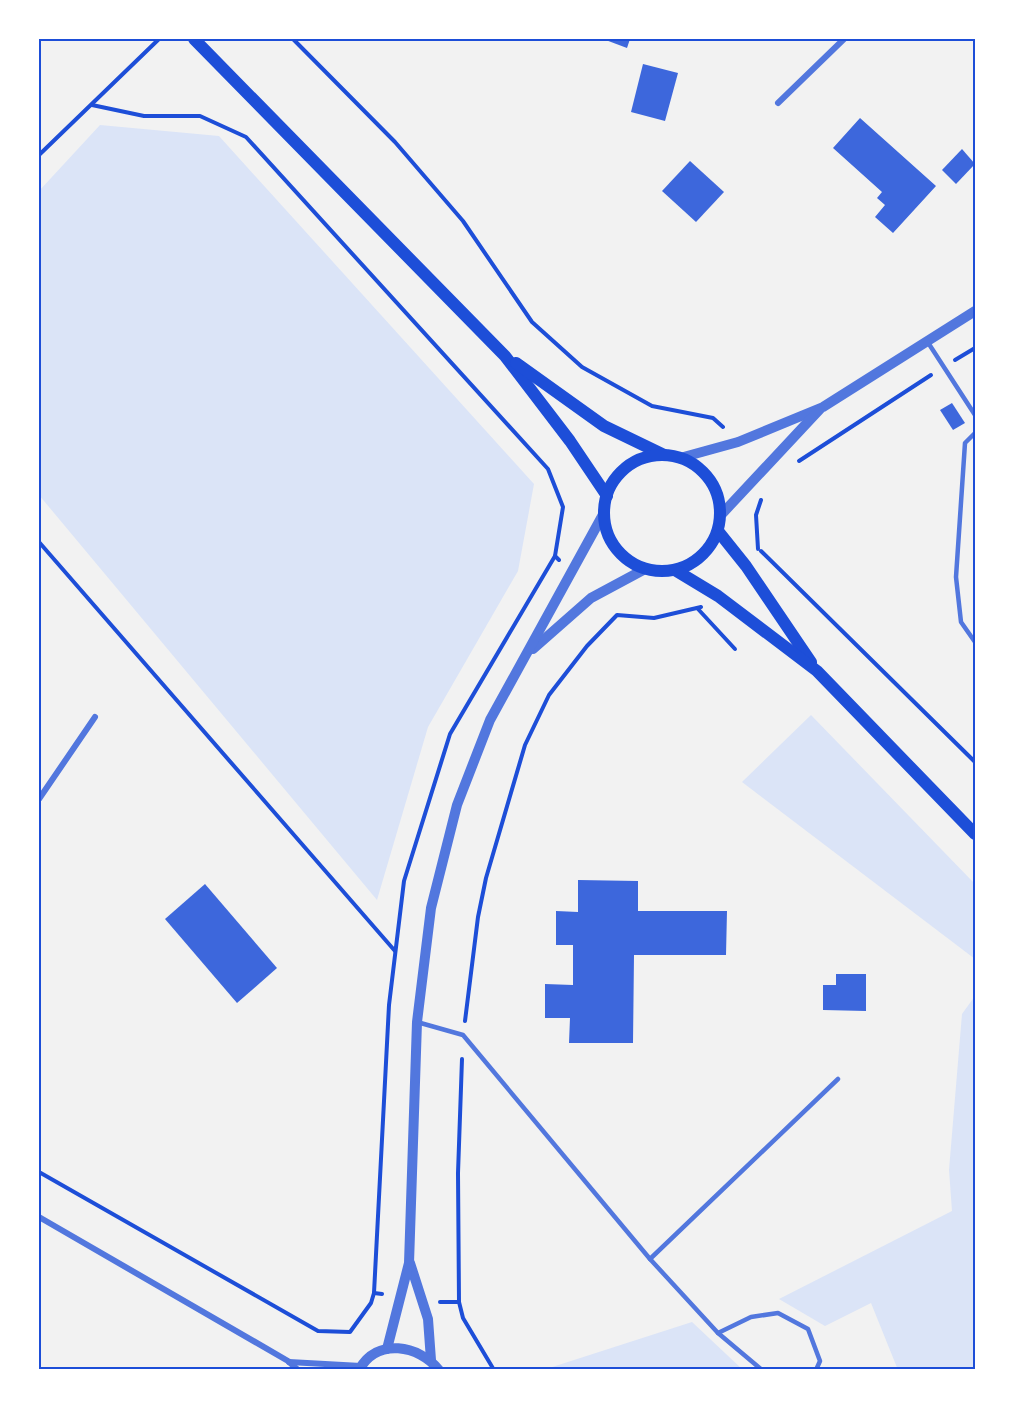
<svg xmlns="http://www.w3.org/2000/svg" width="1014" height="1409" font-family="'Playfair Display',serif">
<rect width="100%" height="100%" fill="#f2f2f2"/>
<g fill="#dbe4f7">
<polygon points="100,125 219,136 534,484 518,571 428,727 377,900 39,495 39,191"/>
<polygon points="811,715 975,884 975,959 742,782"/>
<polygon points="975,996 975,1370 898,1370 871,1303 825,1326 779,1299 952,1211 949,1170 962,1014"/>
<polygon points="692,1322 743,1370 543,1370"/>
</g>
<g fill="#3d67dc">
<polygon points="603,39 630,39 627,48"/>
<polygon points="643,64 678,73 665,121 631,112"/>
<polygon points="860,118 936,186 893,233 875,217 885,205 877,198 882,192 833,148"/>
<polygon points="962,149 975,164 956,184 942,170"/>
<polygon points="690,161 724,192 696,222 662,191"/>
<polygon points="952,403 965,423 953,430 940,410"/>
<polygon points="578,880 638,881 638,911 727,911 726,955 634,955 633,1043 569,1043 570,1018 545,1018 545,984 573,985 573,945 556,945 556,911 578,912"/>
<polygon points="205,884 277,968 237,1003 165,919"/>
<polygon points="836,974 866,974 866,1011 823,1010 823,985 836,985"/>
</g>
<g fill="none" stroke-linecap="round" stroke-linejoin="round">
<g stroke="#1d4ed8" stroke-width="4">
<polyline points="293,39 395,142 463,221 532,322 582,367 652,406 713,418 723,427"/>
<polyline points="92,105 144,116 200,116 246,137 548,469 563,507 555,556 559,560"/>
<polyline points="39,155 159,39"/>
<polyline points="955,360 975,348"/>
<polyline points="799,461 931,375"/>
<polyline points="39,542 395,951"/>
<polyline points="758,549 756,515 761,500"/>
<polyline points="761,551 975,762"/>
<polyline points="698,609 735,649"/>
<polyline points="465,1021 478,917 486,878 525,745 549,695 587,646 617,615 654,618 701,607"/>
<polyline points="462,1059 458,1173 459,1302 463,1318 494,1370"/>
<polyline points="39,1172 318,1331 350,1332 371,1303 374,1293 382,1294"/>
<polyline points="374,1293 389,1005 404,881 450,734 555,556"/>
<polyline points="440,1302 459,1302"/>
</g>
<g stroke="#5277de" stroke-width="4.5">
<polyline points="927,341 975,415"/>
<polyline points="975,433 965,443 956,577 961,622 975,642"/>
<polyline points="417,1022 463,1035 650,1259 838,1079"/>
<polyline points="650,1259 718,1333 762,1370"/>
<polyline points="718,1333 751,1317 778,1313 808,1329 820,1361 816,1370"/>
</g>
<g stroke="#5277de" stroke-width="6">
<polyline points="778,103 844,39"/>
<polyline points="39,799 95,717"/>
<polyline points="39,1217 288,1361 298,1370"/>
<polyline points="289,1362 361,1366"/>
</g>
<g stroke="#5277de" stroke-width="10">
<polyline points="680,458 738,442 823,407 975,311"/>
<polyline points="720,516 820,409"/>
<polyline points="533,649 591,598 645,569"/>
<polyline points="410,1263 428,1319 431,1360"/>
<polyline points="387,1349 409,1263 417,1022 431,908 457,805 490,720 605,511"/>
<path d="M 359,1370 C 377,1337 419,1345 439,1370"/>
</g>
<g stroke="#1d4ed8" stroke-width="12">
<polyline points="194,39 505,356 570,441 607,496"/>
<polyline points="516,363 604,426 664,455"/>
<circle cx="662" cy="513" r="58"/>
<polyline points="718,531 746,566 811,662"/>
<polyline points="675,570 718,596 817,671 975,834"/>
</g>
</g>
<rect width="1014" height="1409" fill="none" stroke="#ffffff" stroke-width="81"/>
<rect x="40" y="40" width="934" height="1328" fill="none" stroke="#1d4ed8" stroke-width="2"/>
</svg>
